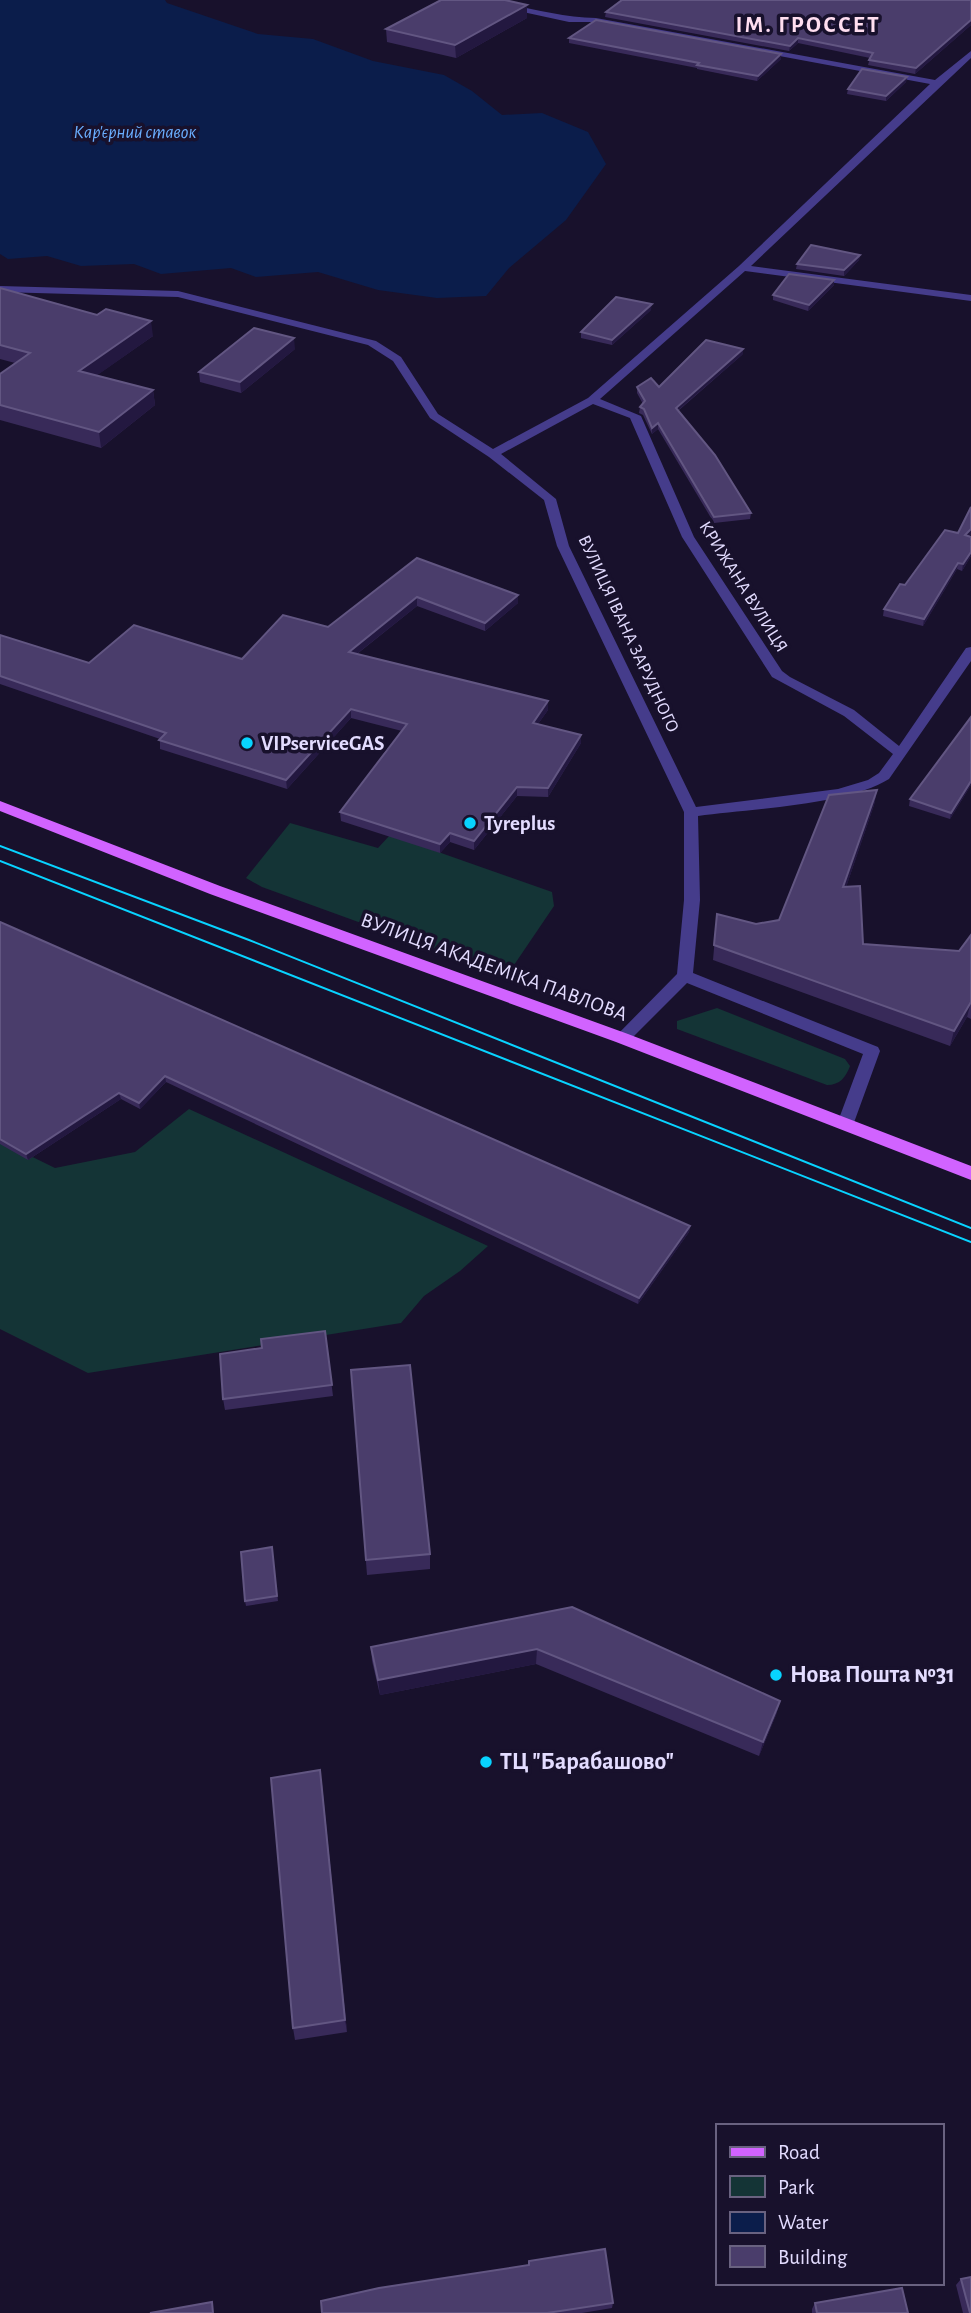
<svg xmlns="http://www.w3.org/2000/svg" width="971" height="2313" font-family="'Alegreya Sans',sans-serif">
<rect width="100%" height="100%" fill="#18112c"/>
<g fill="#143436">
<polygon points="290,823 378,848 390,835 552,892 554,906 512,968 506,972 496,972 262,887 246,878"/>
<path d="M 717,1008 L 845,1059 L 850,1066 C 846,1077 840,1085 827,1085 L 677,1029 L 677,1021 Z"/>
<polygon points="189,1109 488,1246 460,1271 424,1296 401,1323 88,1373 0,1329 0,1141 55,1168 135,1152"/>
</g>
<polygon fill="#0b1d4b" points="0,0 165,0 167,3 258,34 313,39 373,61 444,75 472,91 502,115 542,113 588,132 606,164 566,220 509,268 486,296 437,298 378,290 318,272 256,277 231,268 161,274 134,264 81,266 47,256 8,259 0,254"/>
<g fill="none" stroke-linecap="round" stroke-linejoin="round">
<path fill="#453c8b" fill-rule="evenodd" d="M 467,0 C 511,0 552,18 596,18 L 935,80 L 971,51 L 971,58 L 751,266 L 971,295 L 971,301 L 745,271 L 600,399 L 641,416 L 694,537 L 782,671 L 790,677 L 854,710 L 899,746 L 966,648 L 971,647 L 971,661 L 889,779 C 848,805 749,809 698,816 L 700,900 L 693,973 L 878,1047 L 880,1051 L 852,1128 L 840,1128 L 837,1124 L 863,1054 L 687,983 L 628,1042 L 622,1044 L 614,1038 L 677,974 L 684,900 L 684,812 L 557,546 L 544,500 L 489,457 L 430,418 L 393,361 L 368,345 L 178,297 L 0,292 L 0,286 L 178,291 L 376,341 L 401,357 L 438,414 L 493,449 L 588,398 L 739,266 L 930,84 L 596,22 L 569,22 ZM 593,404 L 630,418 L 682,537 L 772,677 L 844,716 L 893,754 L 879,773 L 868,780 L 838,789 L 696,807 L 569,546 L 556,499 L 501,454 Z"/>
<polygon fill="#d163ff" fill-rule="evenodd" points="0,801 220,886 628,1034 971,1166 971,1180 616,1042 210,894 0,811"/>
<g stroke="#08d3ff" stroke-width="2">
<polyline points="0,846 249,940 971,1228"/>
<polyline points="0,861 971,1242"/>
</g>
</g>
<g fill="#382a59">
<polygon points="971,0 971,25 915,74 868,65 870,58 798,43 789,51 605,17 606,12"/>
<polygon points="527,18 456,58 387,42 386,29"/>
<polygon points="569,38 781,59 757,81 697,69 697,68 569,43"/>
<polygon points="907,77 906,82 886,101 847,94 848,89"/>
<polygon points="860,255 859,260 844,276 796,269 797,264"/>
<polygon points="834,280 834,285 808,311 773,300 773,295"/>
<polygon points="0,288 153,336 97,375 153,390 155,405 101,448 0,420 0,374 15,363 0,359"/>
<polygon points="651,310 612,345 581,338 581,332"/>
<polygon points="295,349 241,393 200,382 199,372"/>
<polygon points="743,354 678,411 751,513 750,519 714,523 658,429 652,434 643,415 639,413 640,407 643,404 637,393 637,387 659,387"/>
<polygon points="971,507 971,534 969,536 971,537 971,556 962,571 957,569 923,626 883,616 884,609 905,585 958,533"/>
<polygon points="417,558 518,595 518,603 485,631 417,606 357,654 548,701 548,710 538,724 581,735 581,743 548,797 517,796 474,850 450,842 440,853 341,821 340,812 402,731 351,718 287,789 160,749 160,739 0,684 0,635 89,663 242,659 328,627"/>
<polygon points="971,717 971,785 950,819 909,806 910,799"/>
<polygon points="877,790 874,805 846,887 863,944 959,951 971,935 971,1019 967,1017 950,1046 713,960 717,914 756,924 779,920"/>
<polygon points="0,922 690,1226 689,1232 638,1304 166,1082 140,1109 121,1099 28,1160 0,1144"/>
<polygon points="325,1331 333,1396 225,1410 223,1399 262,1348"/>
<polygon points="351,1370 430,1554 430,1569 367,1575"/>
<polygon points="272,1547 278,1601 246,1606 245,1601"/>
<polygon points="572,1607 780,1701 776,1715 759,1756 536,1664 380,1695 372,1661 371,1647"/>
<polygon points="322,1784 347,2032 295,2040 293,2028"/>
<polygon points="529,2261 613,2303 612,2308 582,2313 322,2313 528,2265"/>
<polygon points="961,2279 971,2313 963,2313 956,2285"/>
<polygon points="815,2303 908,2313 812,2313 812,2309"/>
</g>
<g fill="#231840">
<polygon points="527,5 527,18 456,58 455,45"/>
<polygon points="971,20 971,25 915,74 916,68"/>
<polygon points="798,38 798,43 789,51 790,46"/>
<polygon points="781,54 781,59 757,81 758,76"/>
<polygon points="907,77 906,82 886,101 886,96"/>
<polygon points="860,255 859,260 844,276 844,270"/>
<polygon points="834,280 834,285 808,311 809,305"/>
<polygon points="652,304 651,310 612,345 612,340"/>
<polygon points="151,321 153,336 82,386 79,371"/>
<polygon points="294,338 295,349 241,393 240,382"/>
<polygon points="743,349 743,354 675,413 676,408"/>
<polygon points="153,390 155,405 101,448 99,432"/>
<polygon points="658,423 658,429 652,434 652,428"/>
<polygon points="971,529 971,534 963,542 965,535"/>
<polygon points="971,552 971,556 962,571 963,564"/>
<polygon points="958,563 957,569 923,626 924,619"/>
<polygon points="518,595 518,603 485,631 485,623"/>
<polygon points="417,597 417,606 349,660 349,652"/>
<polygon points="548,701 548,710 533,731 533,723"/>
<polygon points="351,709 351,718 287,789 286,780"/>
<polygon points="581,735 581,743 548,797 548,788"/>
<polygon points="971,781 971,785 950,819 951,813"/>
<polygon points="517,787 517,796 474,850 474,841"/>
<polygon points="877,790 874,805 841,902 843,887"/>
<polygon points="450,833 450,842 440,853 440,844"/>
<polygon points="971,1002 967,1017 950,1046 954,1031"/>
<polygon points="165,1076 166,1082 140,1109 139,1103"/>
<polygon points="119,1093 121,1099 28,1160 26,1154"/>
<polygon points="690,1226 689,1232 638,1304 639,1298"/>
<polygon points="537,1649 536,1664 380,1695 378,1680"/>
<polygon points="780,1701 776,1715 759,1756 763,1742"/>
<polygon points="320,1770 322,1784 347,2032 345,2020"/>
</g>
<g fill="#4a3d6b" stroke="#625682" stroke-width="2">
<polygon points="441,0 505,0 527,5 455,45 386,29"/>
<polygon points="622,0 971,0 971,20 916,68 869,60 873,53 798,38 790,46 606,12"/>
<polygon points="596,20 781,54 758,76 697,65 699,63 569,38"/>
<polygon points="862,69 907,77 886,96 848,89"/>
<polygon points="811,245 860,255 844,270 797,264"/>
<polygon points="789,274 834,280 809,305 773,295"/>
<polygon points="0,288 97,315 106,309 151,321 79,371 153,390 99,432 0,405 0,374 30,353 0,345"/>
<polygon points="616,297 652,304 612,340 581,332"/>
<polygon points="254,328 294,338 240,382 199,372"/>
<polygon points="706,340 743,349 676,408 715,455 751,513 714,517 658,423 652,428 644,409 640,407 645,401 637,387 651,378 659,387"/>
<polygon points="971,507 971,529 965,535 971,537 971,552 963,564 958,563 924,619 884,609 900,584 905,585 945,530 958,533"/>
<polygon points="417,558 518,595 485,623 417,597 349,652 548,701 533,723 581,735 548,788 517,787 474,841 450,833 440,844 340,812 407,724 351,709 286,780 159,740 166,733 0,676 0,635 89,663 134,625 242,659 283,615 328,627"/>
<polygon points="971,717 971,781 951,813 910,799"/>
<polygon points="877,790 843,887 860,886 863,944 959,951 971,935 971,1002 954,1031 714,945 717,914 756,924 779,920 829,795"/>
<polygon points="0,922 16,929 690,1226 639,1298 165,1076 139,1103 119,1093 26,1154 0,1139"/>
<polygon points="325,1331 332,1385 223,1399 220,1354 262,1348 261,1339"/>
<polygon points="410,1365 430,1554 366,1560 351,1370"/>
<polygon points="272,1547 277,1596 245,1601 241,1552"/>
<polygon points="572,1607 780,1701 763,1742 537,1649 378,1680 371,1647"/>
<polygon points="320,1770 345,2020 293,2028 271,1778"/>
<polygon points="605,2249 613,2303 547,2313 322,2313 321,2301 379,2288 529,2265 529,2261"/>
<polygon points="971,2277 971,2313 970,2313 961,2279"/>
<polygon points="902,2288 908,2313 817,2313 815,2303"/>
<polygon points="212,2302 213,2313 150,2313"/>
</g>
<g fill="#08d3ff" stroke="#18112c" stroke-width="2.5">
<circle cx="247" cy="743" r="7"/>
<circle cx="470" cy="823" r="7"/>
<circle cx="776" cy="1675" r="7"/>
<circle cx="486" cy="1762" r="7"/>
</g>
<g text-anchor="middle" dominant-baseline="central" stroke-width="7" stroke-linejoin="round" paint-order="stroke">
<g font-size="18" fill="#e3dcff" stroke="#18112c">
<text transform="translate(743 587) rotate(58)">КРИЖАНА ВУЛИЦЯ</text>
<text transform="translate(628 634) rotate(65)">ВУЛИЦЯ ІВАНА ЗАРУДНОГО</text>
</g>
<g font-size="19" font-style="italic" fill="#6aaeff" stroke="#18112c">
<text x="135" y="132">Кар'єрний ставок</text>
</g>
<g font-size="21" font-weight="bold" fill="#e3dcff" stroke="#18112c" text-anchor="start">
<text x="261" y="743">VIPserviceGAS</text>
<text x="484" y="823">Tyreplus</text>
</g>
<g font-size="21" fill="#e3dcff" stroke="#18112c">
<text transform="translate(494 967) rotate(20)">ВУЛИЦЯ АКАДЕМІКА ПАВЛОВА</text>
</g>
<g font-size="23" font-weight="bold" letter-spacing="2" fill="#ffdef0" stroke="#18112c">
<text x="808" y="25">ІМ. ГРОССЕТ</text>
</g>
<g font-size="24" font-weight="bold" fill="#e3dcff" stroke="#18112c" text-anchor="start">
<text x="790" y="1675">Нова Пошта №31</text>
<text x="500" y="1762">ТЦ "Барабашово"</text>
</g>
</g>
<rect x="716" y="2124" width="228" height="161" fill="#18112c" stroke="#696280" stroke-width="2"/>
<rect x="730" y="2147" width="35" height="10" fill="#d163ff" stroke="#696280" stroke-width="2"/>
<text x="778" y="2159" font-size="21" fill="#e3dcff">Road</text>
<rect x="730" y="2176" width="35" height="21" fill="#143436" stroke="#696280" stroke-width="2"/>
<text x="778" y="2194" font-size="21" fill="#e3dcff">Park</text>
<rect x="730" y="2212" width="35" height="21" fill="#0b1d4b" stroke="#696280" stroke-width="2"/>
<text x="778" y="2229" font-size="21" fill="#e3dcff">Water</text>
<rect x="730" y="2246" width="35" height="21" fill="#4a3d6b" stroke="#696280" stroke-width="2"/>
<text x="778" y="2264" font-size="21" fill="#e3dcff">Building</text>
</svg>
